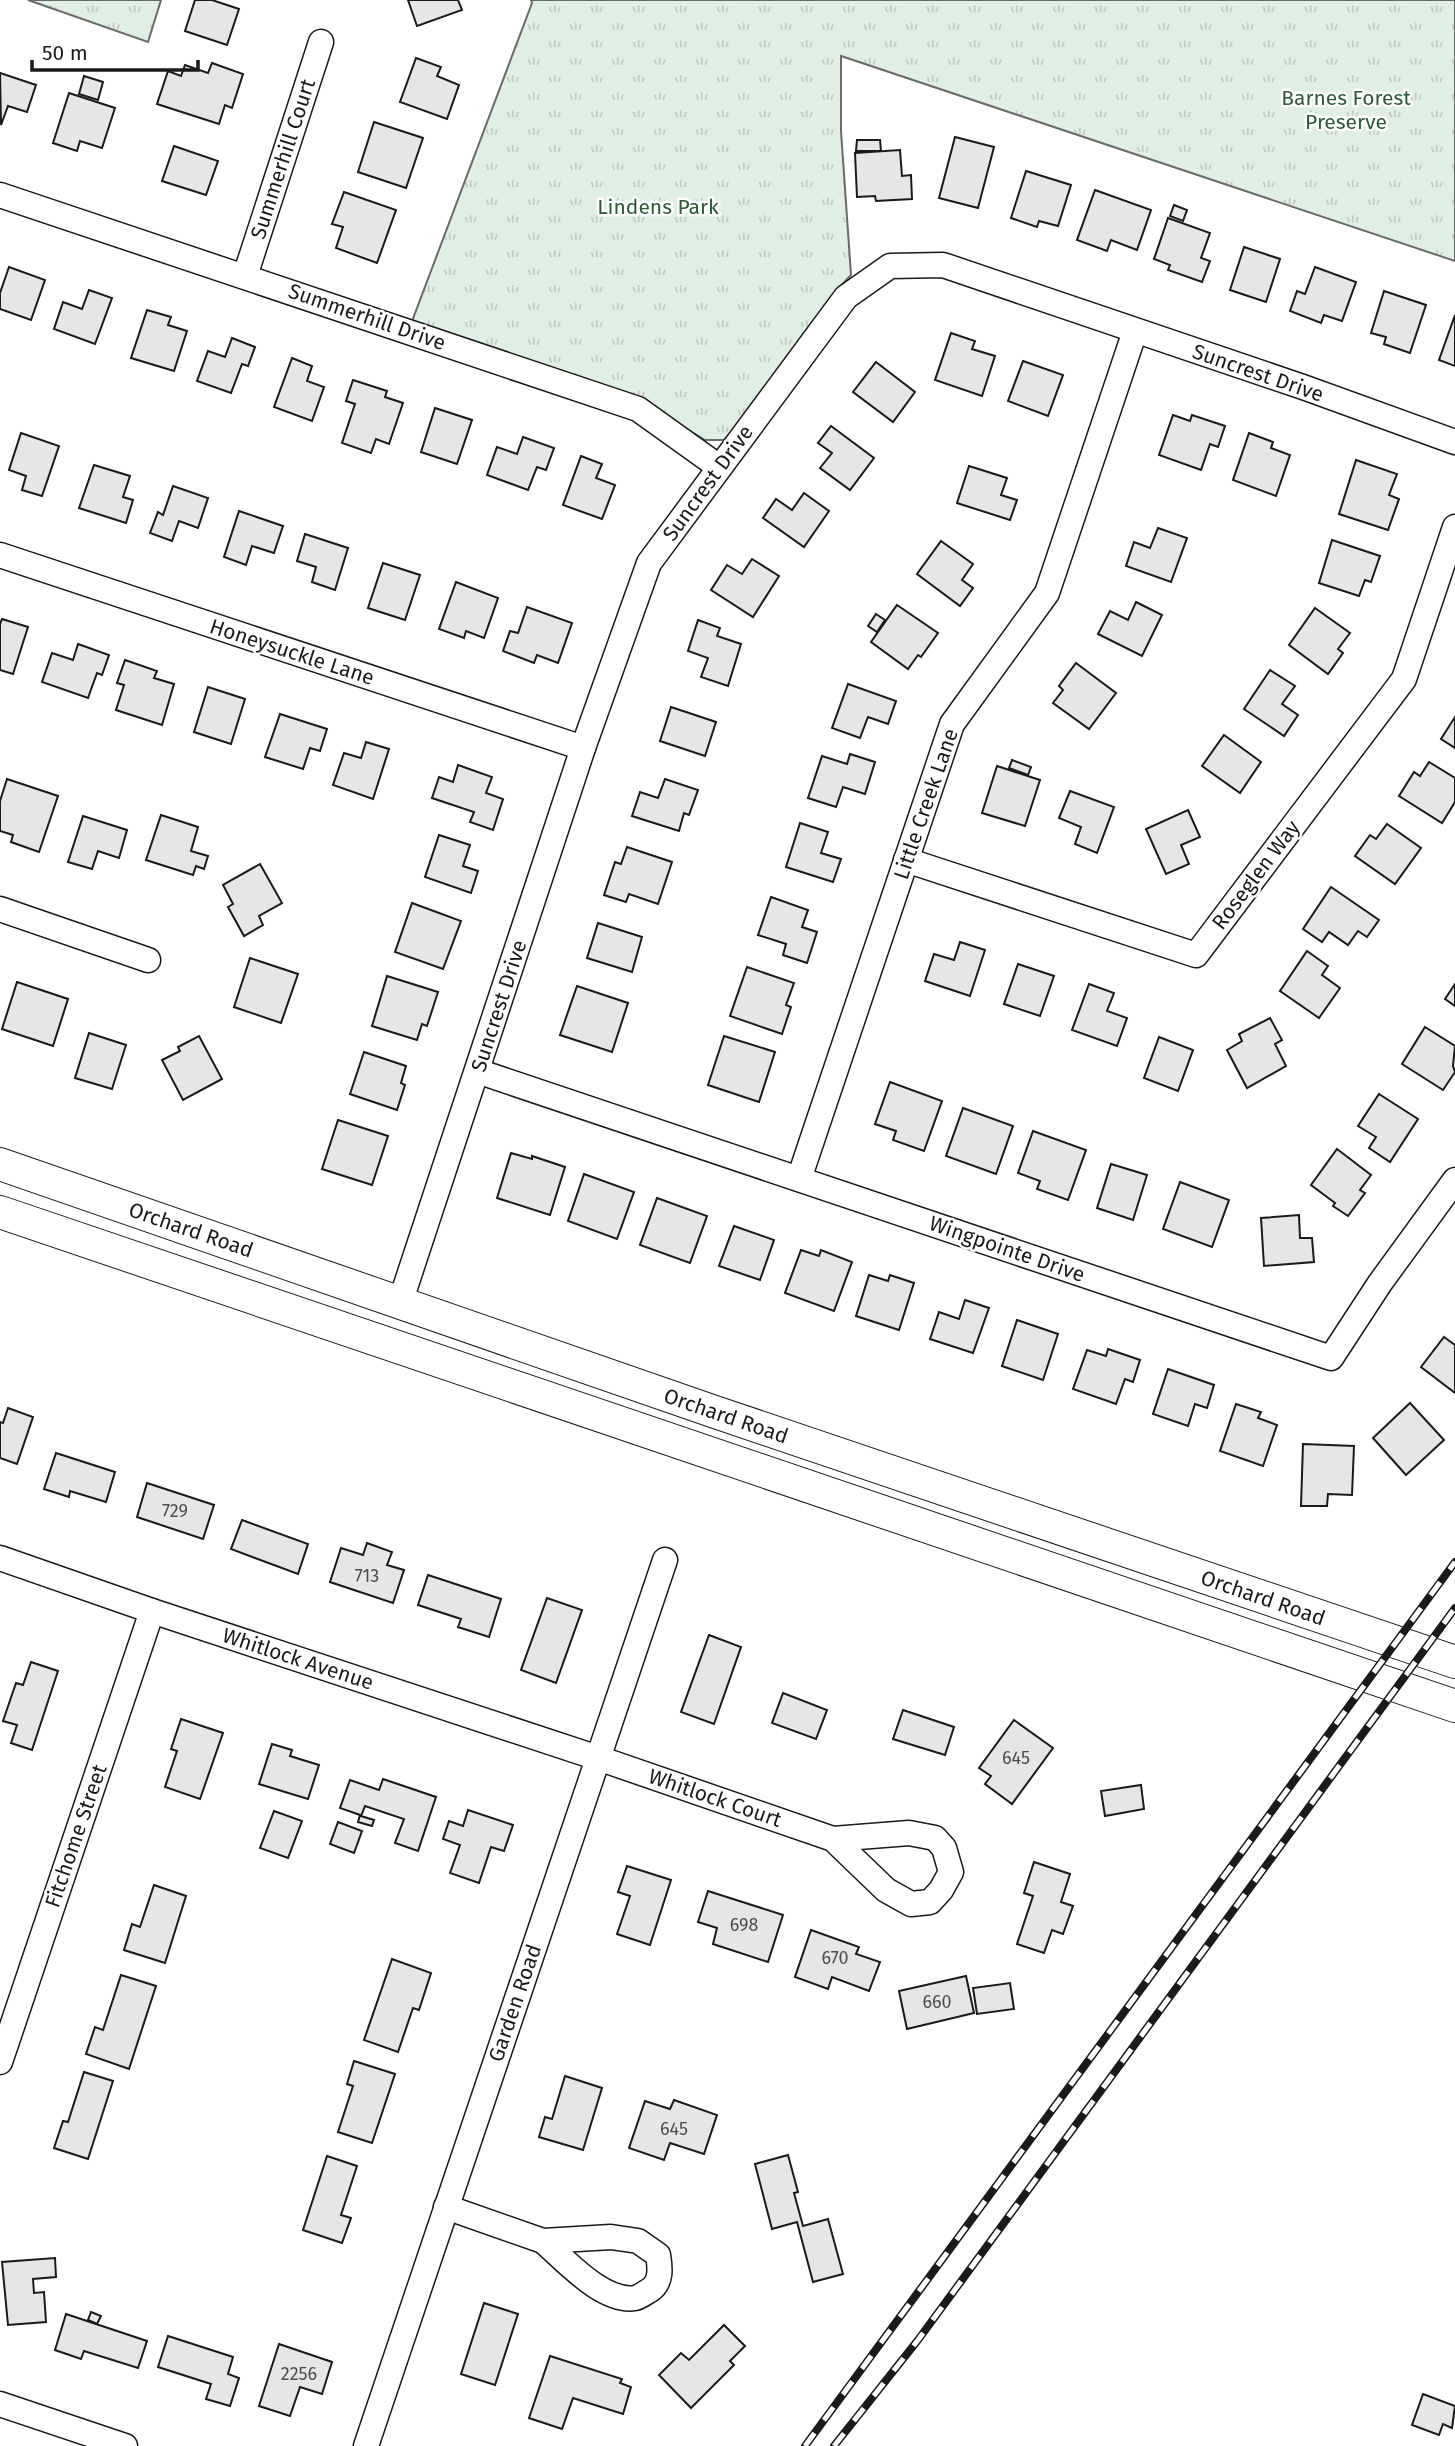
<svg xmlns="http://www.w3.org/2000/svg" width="1455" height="2446" font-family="'Fira Sans',sans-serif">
<defs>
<pattern id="park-tufts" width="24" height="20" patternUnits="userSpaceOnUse" patternTransform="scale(1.75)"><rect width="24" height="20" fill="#e0efe3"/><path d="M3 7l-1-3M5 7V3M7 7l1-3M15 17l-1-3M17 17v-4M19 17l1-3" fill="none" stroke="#c0ccc2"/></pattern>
</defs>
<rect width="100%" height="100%" fill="#fff"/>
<g fill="url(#park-tufts)" stroke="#6a6a6a" stroke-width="2">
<polygon points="28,0 161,0 148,42"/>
<polygon points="531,0 1455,0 1455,261 841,56 841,131 851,275 836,291 743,419 724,440 705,440 635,398 411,324 532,3"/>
</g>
<g fill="#e6e6e6" stroke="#1a1a1a" stroke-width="2">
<polygon points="195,0 212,0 239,9 227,45 185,31"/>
<polygon points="408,0 458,0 462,10 417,26"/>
<polygon points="416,58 441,67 437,76 459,85 447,119 400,102"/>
<polygon points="212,63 243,74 232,108 225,105 219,124 157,104 168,71 181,76 185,65 208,73"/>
<polygon points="0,73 36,85 27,112 8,106 1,125"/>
<polygon points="84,76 103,82 98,100 79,94"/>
<polygon points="69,93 115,108 102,148 80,141 77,151 53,143"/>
<polygon points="374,122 423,138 406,188 358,172"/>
<polygon points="955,137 994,147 978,208 939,198"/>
<polygon points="857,140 880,140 881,151 856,151"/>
<polygon points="174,146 218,161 206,195 162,181"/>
<polygon points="900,150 902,176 911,175 912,199 876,201 875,196 857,197 855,153"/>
<polygon points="1026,171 1071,185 1058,226 1039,221 1037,227 1011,218"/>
<polygon points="1095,190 1151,210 1137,250 1111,240 1107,251 1077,240"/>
<polygon points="344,192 396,210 377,263 336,248 343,227 332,224"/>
<polygon points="1174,205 1187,210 1183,221 1170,216"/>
<polygon points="1168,218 1210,233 1201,258 1210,261 1202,282 1168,270 1170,265 1154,259"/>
<polygon points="1244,247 1280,259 1266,302 1230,290"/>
<polygon points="9,267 45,280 31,320 0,309 0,293"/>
<polygon points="1315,267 1356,282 1342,321 1324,315 1321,323 1290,311 1297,291 1305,294"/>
<polygon points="89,290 112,298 95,344 54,329 63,302 82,309"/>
<polygon points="1384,291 1426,305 1410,353 1384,344 1386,337 1371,333"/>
<polygon points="147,310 171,317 168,325 187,331 174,371 131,358"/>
<polygon points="1455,315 1455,366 1439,360"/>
<polygon points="951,333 975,341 972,349 995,356 982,396 935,380"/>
<polygon points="232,338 255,347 248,366 242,364 231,393 197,381 208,351 225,357"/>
<polygon points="292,358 312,366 307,381 324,387 312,421 274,407"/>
<polygon points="1023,361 1063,375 1048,416 1008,401"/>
<polygon points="876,362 915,392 893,422 853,392"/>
<polygon points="353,380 387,391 385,397 403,403 389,444 376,439 371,453 342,443 355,404 346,401"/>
<polygon points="435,408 472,420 457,464 421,452"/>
<polygon points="1173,415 1190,421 1192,415 1225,426 1218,447 1210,444 1201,470 1159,455"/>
<polygon points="831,426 874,458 850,490 820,468 832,453 818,443"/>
<polygon points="21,433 59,446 42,496 22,490 26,476 9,470"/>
<polygon points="1249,433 1273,442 1271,448 1290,455 1276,496 1233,480"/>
<polygon points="523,437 554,448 546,470 537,467 528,490 487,475 497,447 517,454"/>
<polygon points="581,456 602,464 596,478 615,485 602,519 563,505"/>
<polygon points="1356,460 1397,474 1389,495 1399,499 1388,530 1339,514"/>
<polygon points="94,465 130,476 123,497 133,500 126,523 79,508"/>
<polygon points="969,466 1007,478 1001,495 1017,500 1010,520 957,503"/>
<polygon points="173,486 208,498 198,528 179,521 172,541 150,533 158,512 163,515"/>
<polygon points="804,493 829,511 804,547 763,518 776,499 792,510"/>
<polygon points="239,511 283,526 274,553 252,546 246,565 224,557"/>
<polygon points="1158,528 1187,538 1171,582 1126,566 1134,542 1150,548"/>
<polygon points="305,534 348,548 335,590 312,582 316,567 297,561"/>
<polygon points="1332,540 1380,556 1371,582 1365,580 1359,596 1319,583"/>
<polygon points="941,541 973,564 962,580 973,588 960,606 917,574"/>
<polygon points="752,559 779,576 753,617 711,590 727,565 742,574"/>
<polygon points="383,563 420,575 405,620 368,608"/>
<polygon points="456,582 498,598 484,638 466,631 464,638 439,629"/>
<polygon points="1136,602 1162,615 1142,656 1098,634 1110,611 1128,620"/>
<polygon points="897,605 938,633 921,657 918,655 908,669 871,642"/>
<polygon points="527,607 572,623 558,663 537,655 534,663 503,651 510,631 518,633"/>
<polygon points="1315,608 1350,633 1338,649 1343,653 1328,674 1289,645"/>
<polygon points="876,614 885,620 877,632 868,626"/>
<polygon points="2,619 28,627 13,674 0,670 0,624"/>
<polygon points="698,620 720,628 717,636 741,644 728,686 701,677 708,658 688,651"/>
<polygon points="78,644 109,655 102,675 97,673 88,698 42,682 52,653 73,660"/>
<polygon points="125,660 157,671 154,678 174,684 162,725 116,710 124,685 117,683"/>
<polygon points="1076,663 1116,693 1089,729 1053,703 1063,690 1059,686"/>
<polygon points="1270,670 1295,686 1282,704 1298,715 1284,736 1244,709"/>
<polygon points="848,684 896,701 888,724 868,717 860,738 832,728"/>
<polygon points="208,687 245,699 231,744 194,732"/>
<polygon points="671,707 716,722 705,756 660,741"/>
<polygon points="280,714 327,729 320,751 310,748 303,769 265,757"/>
<polygon points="1455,717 1455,748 1441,739"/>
<polygon points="1224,735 1261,762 1240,793 1202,766"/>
<polygon points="366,742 389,749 373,799 333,785 344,753 361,758"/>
<polygon points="850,754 875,762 865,794 843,787 836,807 808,798 822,756 847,764"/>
<polygon points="1012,760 1031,767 1028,775 1009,768"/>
<polygon points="1429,762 1455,778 1455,802 1442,823 1399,796 1414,772 1420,776"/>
<polygon points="458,765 492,777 486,793 503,799 493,830 470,822 474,812 432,798 439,777 453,782"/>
<polygon points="997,766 1040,780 1025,826 982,813"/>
<polygon points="7,779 58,796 39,852 11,842 13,835 0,831 0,801"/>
<polygon points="665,779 698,790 689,815 684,813 679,831 632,816 640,792 658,798"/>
<polygon points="1070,791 1114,807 1097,853 1075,844 1081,827 1059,818"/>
<polygon points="1188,810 1200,837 1181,845 1189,864 1166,874 1146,829"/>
<polygon points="161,815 198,827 191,851 208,856 204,869 196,866 193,875 146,860"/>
<polygon points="83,816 127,830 119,858 98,851 92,869 68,862"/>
<polygon points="800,823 828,832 821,853 841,859 833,882 786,867"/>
<polygon points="1387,824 1421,848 1395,884 1355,856 1370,835 1376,839"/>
<polygon points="439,835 470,845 463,866 478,871 471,893 425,877"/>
<polygon points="627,847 672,862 658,904 629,894 626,902 604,895 615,862 621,864"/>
<polygon points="260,864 282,903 259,916 263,925 244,936 228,907 233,904 223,885"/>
<polygon points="1331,887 1379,920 1367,937 1358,931 1348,945 1329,932 1322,942 1303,929"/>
<polygon points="771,897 808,910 802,927 817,932 807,963 783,955 786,944 758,935"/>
<polygon points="412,903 461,921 443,969 395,952"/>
<polygon points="598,923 642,937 632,972 587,958"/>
<polygon points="960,942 985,950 970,996 925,981 934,954 954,960"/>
<polygon points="1307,951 1328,966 1322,975 1340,988 1319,1018 1280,991"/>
<polygon points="250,958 298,974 281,1023 234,1007"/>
<polygon points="1018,964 1054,976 1040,1016 1004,1004"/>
<polygon points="747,967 794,983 786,1005 791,1007 782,1034 730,1016"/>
<polygon points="387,976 438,992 427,1026 422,1024 417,1040 372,1026"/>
<polygon points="17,982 68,999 53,1046 2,1029"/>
<polygon points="1089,984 1114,993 1107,1011 1127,1018 1117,1046 1072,1030"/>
<polygon points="1455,984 1455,1006 1445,999"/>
<polygon points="577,986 628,1003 612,1052 560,1035"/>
<polygon points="1270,1018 1282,1040 1275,1044 1286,1066 1247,1088 1227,1050 1242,1041 1239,1034"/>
<polygon points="1425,1027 1455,1046 1453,1066 1455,1072 1443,1090 1402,1064"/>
<polygon points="89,1033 126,1045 112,1089 75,1078"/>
<polygon points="199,1036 222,1079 183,1100 162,1060 180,1051 178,1047"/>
<polygon points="724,1036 775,1052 759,1102 708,1085"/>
<polygon points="1159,1037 1193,1050 1178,1091 1144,1078"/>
<polygon points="364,1052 406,1066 401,1083 405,1085 397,1110 350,1094"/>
<polygon points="890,1082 942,1101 924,1151 893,1140 896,1131 875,1124"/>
<polygon points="1379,1094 1418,1119 1390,1162 1369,1148 1376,1137 1358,1126"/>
<polygon points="963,1108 1013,1126 996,1174 946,1156"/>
<polygon points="338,1120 388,1136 372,1185 322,1169"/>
<polygon points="1033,1131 1086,1150 1068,1200 1037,1189 1040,1181 1018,1173"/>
<polygon points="1337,1149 1371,1175 1360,1190 1365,1193 1348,1216 1333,1206 1335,1203 1311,1185"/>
<polygon points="511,1153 532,1159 532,1156 565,1167 550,1215 497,1198"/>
<polygon points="1111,1164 1147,1175 1133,1220 1097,1208"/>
<polygon points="584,1174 634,1192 617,1239 568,1221"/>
<polygon points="1180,1182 1229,1200 1212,1247 1163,1229"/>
<polygon points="657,1198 707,1216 690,1263 640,1245"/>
<polygon points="1299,1215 1300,1238 1312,1238 1314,1262 1264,1266 1261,1218"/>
<polygon points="734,1226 774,1240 760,1280 719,1266"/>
<polygon points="801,1250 819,1256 821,1250 852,1262 834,1311 785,1293"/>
<polygon points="869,1275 888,1281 890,1275 914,1283 899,1330 856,1316"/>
<polygon points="965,1300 989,1308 973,1353 930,1339 939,1312 959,1319"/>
<polygon points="1017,1320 1058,1334 1043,1380 1002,1366"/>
<polygon points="1444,1337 1455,1345 1455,1393 1421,1367"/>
<polygon points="1108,1349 1140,1360 1133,1382 1125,1379 1116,1404 1073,1389 1087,1350 1106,1356"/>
<polygon points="1168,1369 1214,1385 1207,1408 1195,1404 1188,1426 1153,1414"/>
<polygon points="1410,1403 1444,1440 1406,1475 1373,1438"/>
<polygon points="1236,1404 1261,1412 1258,1418 1277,1425 1263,1466 1220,1451"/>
<polygon points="8,1408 33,1417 17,1464 0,1458 0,1422 3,1423"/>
<polygon points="1303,1444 1354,1446 1352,1495 1328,1494 1327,1506 1301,1506"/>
<polygon points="56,1453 115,1472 106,1502 70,1491 69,1497 44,1489"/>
<polygon points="147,1483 214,1505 203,1539 137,1517"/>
<polygon points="242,1520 308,1544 298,1574 231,1549"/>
<polygon points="367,1543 392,1552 387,1565 404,1570 393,1603 330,1582 341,1548 363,1555"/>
<polygon points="428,1575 501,1599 489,1637 458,1627 461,1619 418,1605"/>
<polygon points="547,1598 582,1610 556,1683 521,1670"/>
<polygon points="709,1635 741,1647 714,1724 681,1712"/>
<polygon points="31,1662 58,1671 32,1750 11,1743 17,1725 3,1721 16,1683 23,1685"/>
<polygon points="783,1693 827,1710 816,1739 772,1723"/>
<polygon points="903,1710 954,1727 945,1755 893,1739"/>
<polygon points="181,1719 223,1733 200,1799 165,1787 177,1751 171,1749"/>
<polygon points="1014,1720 1053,1748 1012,1804 985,1784 991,1776 979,1768"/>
<polygon points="272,1744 292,1750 290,1756 319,1765 308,1799 259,1784"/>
<polygon points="383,1779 436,1797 418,1851 395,1843 404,1819 365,1806 361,1816 374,1820 372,1826 358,1822 360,1815 340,1808 350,1780 379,1790"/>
<polygon points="1141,1785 1144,1809 1105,1816 1101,1791"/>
<polygon points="468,1810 513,1825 504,1851 491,1847 479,1883 450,1873 460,1845 443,1839 449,1821 463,1826"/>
<polygon points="274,1811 302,1821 288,1858 260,1848"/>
<polygon points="338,1822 362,1831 354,1853 330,1844"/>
<polygon points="1034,1862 1070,1874 1061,1902 1073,1906 1063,1934 1052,1930 1044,1953 1017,1944 1033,1896 1024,1893"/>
<polygon points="627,1866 671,1880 650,1945 617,1934 630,1896 618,1892"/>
<polygon points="154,1885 186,1896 165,1963 124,1950 132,1924 140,1927"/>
<polygon points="708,1891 783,1915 768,1962 713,1944 717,1928 698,1922"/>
<polygon points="811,1930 859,1947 856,1954 880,1962 869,1991 832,1977 828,1989 795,1977"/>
<polygon points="392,1959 431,1973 419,2010 413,2008 398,2052 364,2040"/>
<polygon points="121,1975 156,1986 129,2069 86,2054 95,2027 103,2030"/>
<polygon points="966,1976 974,2013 907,2029 899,1991"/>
<polygon points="1010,1983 1014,2009 977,2014 973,1988"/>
<polygon points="354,2061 395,2074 372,2143 338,2132 353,2086 347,2084"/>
<polygon points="84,2072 113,2081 88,2159 54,2148 63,2121 68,2122"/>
<polygon points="565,2076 602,2088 583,2150 539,2137 545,2117 552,2119"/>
<polygon points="674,2100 717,2115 704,2154 670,2143 664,2160 629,2148 645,2101 670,2109"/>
<polygon points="788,2155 798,2192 794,2193 803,2226 828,2219 843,2274 813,2282 797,2222 772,2229 755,2164"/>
<polygon points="327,2156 357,2166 341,2215 351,2218 342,2243 303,2230"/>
<polygon points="55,2258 56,2277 33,2279 34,2293 44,2292 46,2322 8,2325 2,2262"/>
<polygon points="484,2303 518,2314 495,2385 461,2374"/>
<polygon points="91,2312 101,2316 97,2324 88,2320"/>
<polygon points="66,2314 147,2341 138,2368 84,2351 81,2359 55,2350"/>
<polygon points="724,2325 745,2346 730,2361 734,2365 691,2408 659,2375 681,2353 689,2360"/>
<polygon points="168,2336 233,2357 228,2374 239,2378 230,2406 206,2399 211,2384 158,2367"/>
<polygon points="279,2344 332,2362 322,2394 300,2387 290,2416 259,2406"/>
<polygon points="550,2356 622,2379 620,2383 631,2387 623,2414 573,2398 562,2429 529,2418"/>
<polygon points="1423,2394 1455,2406 1452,2428 1443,2424 1439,2435 1412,2425"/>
</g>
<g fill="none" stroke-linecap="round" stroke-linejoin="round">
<g stroke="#1a1a1a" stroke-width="27">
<g id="minor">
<polyline points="0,195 638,409 719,467"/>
<polyline points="245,276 321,42"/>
<polyline points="0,555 583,748"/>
<polyline points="906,860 1196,955 1404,679 1455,527"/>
<polyline points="0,909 148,960"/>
<polyline points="477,1071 1331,1358 1380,1283 1455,1180"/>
<polyline points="799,1179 952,724 1047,593 1135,331"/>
<polyline points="400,1303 583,748 649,563 846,297 890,266 943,265 1303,387 1455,442"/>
<polyline points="0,1558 152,1611 598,1758 833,1839 886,1890 911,1904 930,1902 941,1890 951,1872 944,1848 935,1838 909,1833 833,1839"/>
<polyline points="0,2062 152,1611"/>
<path d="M 446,2207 L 543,2241 L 611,2237 L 638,2241 L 658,2255 C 660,2267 662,2282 650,2290 C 646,2292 640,2297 635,2298 C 603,2303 565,2260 543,2241"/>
<polyline points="0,2404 125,2446"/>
<polyline points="366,2446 665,1560"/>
</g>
</g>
<g stroke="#1a1a1a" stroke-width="34">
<g id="major">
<polyline points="0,1164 715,1412 1455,1662"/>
<polyline points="0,1212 1455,1706"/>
</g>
</g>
<use href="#minor" stroke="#fff" stroke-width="24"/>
<use href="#major" stroke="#fff" stroke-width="32"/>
<g stroke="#1a1a1a" stroke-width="8">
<g id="rail">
<polyline points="805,2446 1455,1562"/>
<polyline points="834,2446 918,2340 1455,1608"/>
</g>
</g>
<use href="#rail" stroke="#fff" stroke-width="5" stroke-dasharray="16" stroke-linecap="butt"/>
</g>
<g text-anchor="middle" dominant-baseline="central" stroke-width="5" stroke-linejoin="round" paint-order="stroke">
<g font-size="18" fill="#4d4d4d">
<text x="175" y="1511">729</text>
<text x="367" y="1576">713</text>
<text x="1016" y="1758">645</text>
<text x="744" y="1925">698</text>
<text x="835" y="1958">670</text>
<text x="937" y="2002">660</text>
<text x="674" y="2129">645</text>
<text x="299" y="2374">2256</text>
</g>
<g font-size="21" fill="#2b5a34" stroke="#fff">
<text x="1346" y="98">Barnes Forest<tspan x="1346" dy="24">Preserve</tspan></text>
<text x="658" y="207">Lindens Park</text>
</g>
<g font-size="21" fill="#1a1a1a" stroke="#fff">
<text transform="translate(283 159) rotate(-72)">Summerhill Court</text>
<text transform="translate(367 317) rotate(19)">Summerhill Drive</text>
<text transform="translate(1258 373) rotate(19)">Suncrest Drive</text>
<text transform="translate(708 483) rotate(-54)">Suncrest Drive</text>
<text transform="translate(292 652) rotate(18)">Honeysuckle Lane</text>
<text transform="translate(926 804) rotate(-71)">Little Creek Lane</text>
<text transform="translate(1256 875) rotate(-53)">Roseglen Way</text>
<text transform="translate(499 1006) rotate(-72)">Suncrest Drive</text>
<text transform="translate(191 1230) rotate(19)">Orchard Road</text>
<text transform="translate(1007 1249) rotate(19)">Wingpointe Drive</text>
<text transform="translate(726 1416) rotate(19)">Orchard Road</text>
<text transform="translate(1263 1598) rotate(19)">Orchard Road</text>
<text transform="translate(298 1659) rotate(18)">Whitlock Avenue</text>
<text transform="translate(715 1798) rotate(19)">Whitlock Court</text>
<text transform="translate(76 1836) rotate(-71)">Fitchome Street</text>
<text transform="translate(515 2003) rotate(-71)">Garden Road</text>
</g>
</g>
<path d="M32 60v10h166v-10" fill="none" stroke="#1a1a1a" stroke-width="3.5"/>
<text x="42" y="60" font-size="21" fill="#1a1a1a" stroke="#ffffff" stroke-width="5" paint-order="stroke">50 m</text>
</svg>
